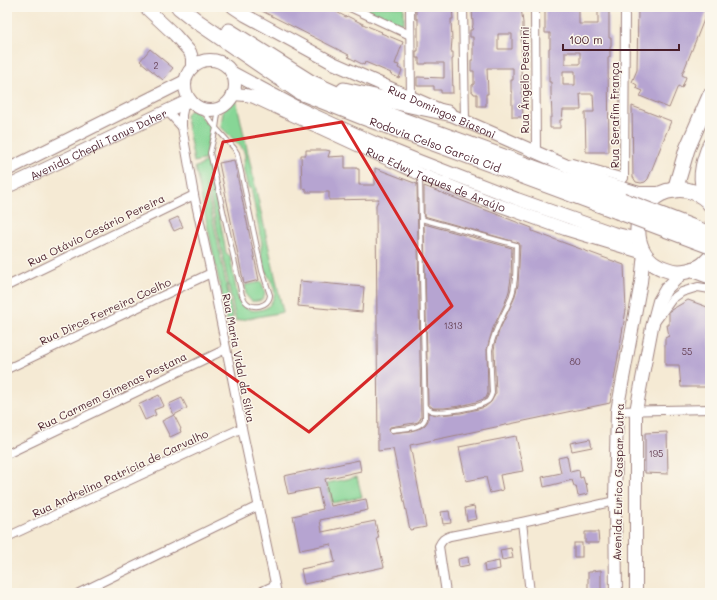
<svg xmlns="http://www.w3.org/2000/svg" width="717" height="600" font-family="Mali,sans-serif">
<rect width="100%" height="100%" fill="#fbf7ec"/>
<filter id="ink" filterUnits="userSpaceOnUse"><feTurbulence type="fractalNoise" baseFrequency=".025" numOctaves="2"/><feDisplacementMap in="SourceGraphic" scale="8" xChannelSelector="R" yChannelSelector="G"/><feConvolveMatrix kernelMatrix="1 2 1 2 8 2 1 2 1" color-interpolation-filters="sRGB"/></filter>
<filter id="wash" filterUnits="userSpaceOnUse"><feTurbulence type="fractalNoise" baseFrequency=".012" numOctaves="4" result="noise"/><feDisplacementMap in="SourceGraphic" scale="16" xChannelSelector="R" yChannelSelector="G"/><feGaussianBlur stdDeviation="0.9" result="paint"/><feColorMatrix in="noise" values="0 0 0 0 0 0 0 0 0 0 0 0 0 0 0 0 0 1.4 0 .05"/><feComposite in="paint" operator="in"/></filter>
<g filter="url(#wash)">
<rect width="100%" height="100%" fill="#f5ead4"/>
<g fill="#87d696" stroke="#687a60">
<polygon points="355,7 404,7 404,22 399,26"/>
<path d="M 227,96 L 230,96 L 236,99 L 283,312 L 236,321 L 208,186 L 213,181 L 226,253 L 230,256 L 238,300 C 241,304 246,308 250,310 C 256,311 261,310 266,308 C 269,306 270,304 272,301 C 279,288 269,280 265,269 C 262,261 259,251 262,244 L 251,188 L 248,188 L 243,168 L 245,156 L 244,152 L 241,147 L 222,128 L 221,126 L 225,98 Z"/>
<path d="M 191,110 L 195,111 L 212,128 C 208,141 205,146 208,159 L 194,162 L 186,118 C 186,114 187,112 191,110 Z"/>
<polygon points="208,161 212,180 206,186 233,317 228,324 195,167 202,165 202,163"/>
<path d="M 261,282 C 267,293 267,303 251,301 L 246,295 L 245,285 Z"/>
<polygon points="357,477 362,497 332,503 327,483"/>
</g>
<g id="blocks">
<g fill="#b6a4d1" fill-rule="evenodd">
<polygon points="254,7 327,7 346,17 347,16 367,26 382,32 381,33 403,42 395,64 399,65 398,68 402,70 399,78 390,74 391,73 365,62 364,65 348,57 349,55"/>
<polygon points="416,7 452,7 453,19 451,19 452,40 451,52 453,52 453,59 452,59 453,93 441,93 441,90 434,90 434,86 417,86 417,77 444,78 444,63 426,63 426,64 419,64 419,58 416,58 416,51 418,51 418,19 416,19"/>
<path d="M 481,7 L 497,7 L 497,9 L 512,9 L 512,7 L 521,7 L 523,23 L 523,31 L 521,31 L 522,61 L 524,61 L 524,68 L 521,68 L 523,117 L 512,117 L 512,92 L 511,92 L 511,80 L 513,80 L 513,68 L 487,68 L 488,94 L 486,94 L 486,106 L 477,106 L 477,94 L 474,94 L 473,92 L 472,92 L 472,85 L 474,84 L 474,71 L 471,71 L 471,60 L 473,60 L 473,37 L 470,37 L 470,30 L 472,30 L 473,24 L 472,9 L 481,9 ZM 498,34 L 512,34 L 512,49 L 498,49 Z"/>
<path d="M 545,7 L 579,7 L 579,24 L 598,24 L 598,7 L 609,7 L 609,38 L 611,38 L 611,47 L 610,47 L 610,57 L 608,58 L 609,152 L 586,152 L 585,112 L 594,112 L 593,94 L 580,94 L 581,110 L 563,110 L 562,120 L 560,120 L 560,128 L 550,128 L 550,117 L 552,117 L 551,93 L 551,82 L 549,82 L 549,48 L 550,48 L 550,33 L 545,33 ZM 565,52 L 580,52 L 580,64 L 565,64 ZM 563,71 L 575,71 L 575,85 L 563,85 Z"/>
<polygon points="638,7 709,7 682,75 686,77 682,88 678,86 669,108 640,96 643,91 636,88 637,85 632,82 637,70"/>
<polygon points="150,49 173,68 163,80 140,61"/>
<polygon points="632,106 671,121 648,179 645,182 641,183 636,182 633,177"/>
<polygon points="306,150 326,150 330,151 328,157 345,156 345,168 357,168 357,169 359,169 359,185 375,185 375,168 417,184 421,418 418,422 414,423 390,427 389,430 391,433 411,431 421,428 425,425 428,421 428,413 437,415 461,413 478,409 485,407 491,402 496,393 494,350 495,344 499,331 514,299 518,285 520,245 519,243 424,216 424,186 532,228 532,231 624,265 626,310 610,403 410,445 426,527 410,530 393,449 378,451 376,205 379,199 329,200 329,192 306,192 306,188 302,189 301,155 306,155"/>
<polygon points="234,160 259,280 244,284 219,163"/>
<polygon points="178,217 183,227 174,231 169,221"/>
<polygon points="424,224 512,248 511,278 509,291 505,303 493,328 487,349 488,393 486,398 476,402 460,406 444,408 433,408 428,404"/>
<polygon points="300,281 364,287 362,312 298,306"/>
<polygon points="688,300 710,308 710,387 681,387 679,365 665,365 665,338 669,336 667,325 669,325 669,313 671,310"/>
<polygon points="159,395 164,406 154,410 156,415 145,420 138,405"/>
<polygon points="182,398 187,408 174,415 169,404"/>
<polygon points="174,415 181,429 180,429 181,432 170,437 162,421"/>
<polygon points="667,432 668,474 645,473 645,433"/>
<polygon points="516,436 523,471 500,475 503,490 490,493 486,477 466,481 459,447"/>
<polygon points="590,439 592,447 572,451 570,443"/>
<polygon points="567,456 570,472 579,470 580,478 583,477 585,484 586,483 588,494 578,496 576,486 574,486 572,480 544,487 542,477 561,473 558,458"/>
<polygon points="359,460 361,471 325,479 331,506 366,499 368,510 320,520 322,532 375,521 379,538 377,538 384,567 304,584 301,569 335,562 334,558 331,544 300,550 293,516 323,509 318,488 288,494 284,476"/>
<polygon points="474,506 477,519 467,521 465,508"/>
<polygon points="449,511 451,523 443,524 441,512"/>
<polygon points="585,532 598,532 599,543 585,543"/>
<rect x="574" y="543" width="8" height="14"/>
<polygon points="511,548 513,558 502,560 500,550"/>
<polygon points="468,557 469,565 459,567 458,559"/>
<polygon points="499,561 500,569 485,572 484,564"/>
<polygon points="601,570 601,593 588,593 588,572 592,572 592,571"/>
</g>
</g>
</g>
<g filter="url(#ink)">
<use href="#blocks" fill-opacity="0" stroke="#a08480" stroke-width="1"/>
<g fill="none" stroke-linecap="round" stroke-linejoin="round">
<g stroke="#a08480" stroke-width="6">
<g id="lane">
<path d="M 200,107 L 216,128 L 234,148 L 237,153 L 262,271 L 270,295 C 269,307 252,310 245,301 C 244,299 243,297 242,295 L 211,157 L 210,153 L 216,128 L 219,107"/>
<path d="M 421,219 L 516,245 C 515,263 517,281 511,298 C 504,315 493,331 490,350 L 492,393 C 491,396 490,399 488,401 C 479,408 443,413 432,411 C 429,410 427,409 425,406"/>
<path d="M 392,430 C 403,428 420,430 425,419 L 420,176"/>
</g>
</g>
<g stroke="#a08480" stroke-width="10">
<g id="street">
<polyline points="350,7 410,35"/>
<polyline points="410,7 411,98"/>
<polyline points="463,7 465,121"/>
<polyline points="535,7 536,152 540,153"/>
<polyline points="185,101 182,115 182,127 194,195 211,273 242,428 277,593"/>
<polyline points="165,111 171,115 182,127"/>
<polyline points="572,163 624,178 625,7"/>
<polyline points="7,286 194,195"/>
<polyline points="656,321 672,299 682,292 698,287 710,289"/>
<polyline points="7,369 211,273"/>
<polyline points="617,411 710,409"/>
<polyline points="7,454 226,349"/>
<polyline points="522,522 530,593"/>
<polyline points="7,537 242,428"/>
<polyline points="79,593 258,506"/>
<polyline points="258,593 275,585"/>
<path d="M 446,593 L 439,546 C 442,540 444,538 450,536 L 522,522 L 615,501"/>
</g>
</g>
<g stroke="#a08480" stroke-width="14">
<g id="secondary">
<polyline points="145,7 175,35 190,52 192,58 192,68"/>
<path id="s1" d="M 233,7 L 245,15 L 333,63 L 606,183 L 639,193 L 661,193"/>
<circle cx="210" cy="85" r="25"/>
<polyline points="231,72 296,107 375,143 419,161 517,199 613,233 638,239"/>
<path id="s2" d="M 233,94 L 246,95 L 254,97 L 420,174 L 493,203 L 565,229 L 644,253 L 641,282 L 617,411 L 615,501 L 616,593"/>
<polyline points="7,170 185,81"/>
<path id="s3" d="M 7,187 L 190,100"/>
<polyline points="636,593 636,411 652,327 659,301 666,289 683,272"/>
</g>
</g>
<g stroke="#a08480" stroke-width="17">
<g id="highway">
<path id="s4" d="M 179,7 L 198,22 L 300,92 L 363,117 L 617,211"/>
<polyline points="229,31 310,82 361,105 622,200"/>
<polyline points="344,90 410,105 448,113"/>
<path d="M 710,145 C 705,158 699,175 704,189 C 705,193 708,197 710,200"/>
<polyline points="675,190 687,149 710,96"/>
<path d="M 710,204 C 702,193 687,188 674,190 C 665,191 656,195 650,202 C 629,223 636,260 665,269 C 672,272 679,273 687,271 C 692,270 699,268 704,264 C 706,262 708,260 710,258"/>
<polyline points="694,270 710,276"/>
</g>
</g>
<use href="#lane" stroke="#fff" stroke-width="4"/>
<use href="#street" stroke="#fff" stroke-width="8"/>
<use href="#secondary" stroke="#fff" stroke-width="12"/>
<use href="#highway" stroke="#fff" stroke-width="15"/>
<g stroke="#a08480" stroke-width="17" stroke-linecap="butt">
<g id="highway-bridge">
<polyline points="622,200 710,234"/>
<polyline points="617,211 710,246"/>
</g>
</g>
<use href="#highway-bridge" stroke="#fff" stroke-width="15"/>
</g>
</g>
<path fill="none" stroke="#d62828" stroke-width="3" stroke-linejoin="round" d="M 342,122 L 452,306 L 309,432 L 168,332 L 223,142 Z"/>
<g text-anchor="middle" dominant-baseline="central" stroke-width="3" stroke-linejoin="round" paint-order="stroke">
<g font-size="9" fill="#654054">
<text x="156" y="65">2</text>
<text x="453" y="325">1313</text>
<text x="687" y="351">55</text>
<text x="575" y="361">80</text>
<text x="656" y="453">195</text>
</g>
<g font-size="11" fill="#4a1f2b" stroke="#fbf7ec">
<text transform="translate(524 80) rotate(-90)">Rua Ângelo Pesarini</text>
<text stroke="none"><textPath href="#s1" startOffset="234">Rua Domingos Biasoni</textPath></text>
<text transform="translate(614 115) rotate(-90)">Rua Serafim França</text>
<text stroke="none"><textPath href="#s3" startOffset="101">Avenida Chepli Tanus Daher</textPath></text>
<text stroke="none"><textPath href="#s4" startOffset="293">Rodovia Celso Garcia Cid</textPath></text>
<text stroke="none"><textPath href="#s2" startOffset="221">Rua Edwy Taques de Araújo</textPath></text>
<text transform="translate(96 230) rotate(-26)">Rua Otávio Cesário Pereira</text>
<text transform="translate(105 311) rotate(-25)">Rua Dirce Ferreira Coelho</text>
<text transform="translate(239 358) rotate(79)">Rua Maria Vidal da Silva</text>
<text transform="translate(112 391) rotate(-26)">Rua Carmem Gimenas Pestana</text>
<text transform="translate(120 473) rotate(-25)">Rua Andrelina Patrícia de Carvalho</text>
<text transform="translate(618 482) rotate(-89)">Avenida Eurico Gaspar Dutra</text>
</g>
</g>
<rect width="717" height="600" fill="none" stroke="#fbf7ec" stroke-width="24"/>
<path d="M563 44v6h116v-6" fill="none" stroke="#4a1f2b" stroke-width="2"/>
<text x="569" y="44" font-size="12" fill="#4a1f2b" stroke="#fbf7ec" stroke-width="3" paint-order="stroke">100 m</text>
</svg>
